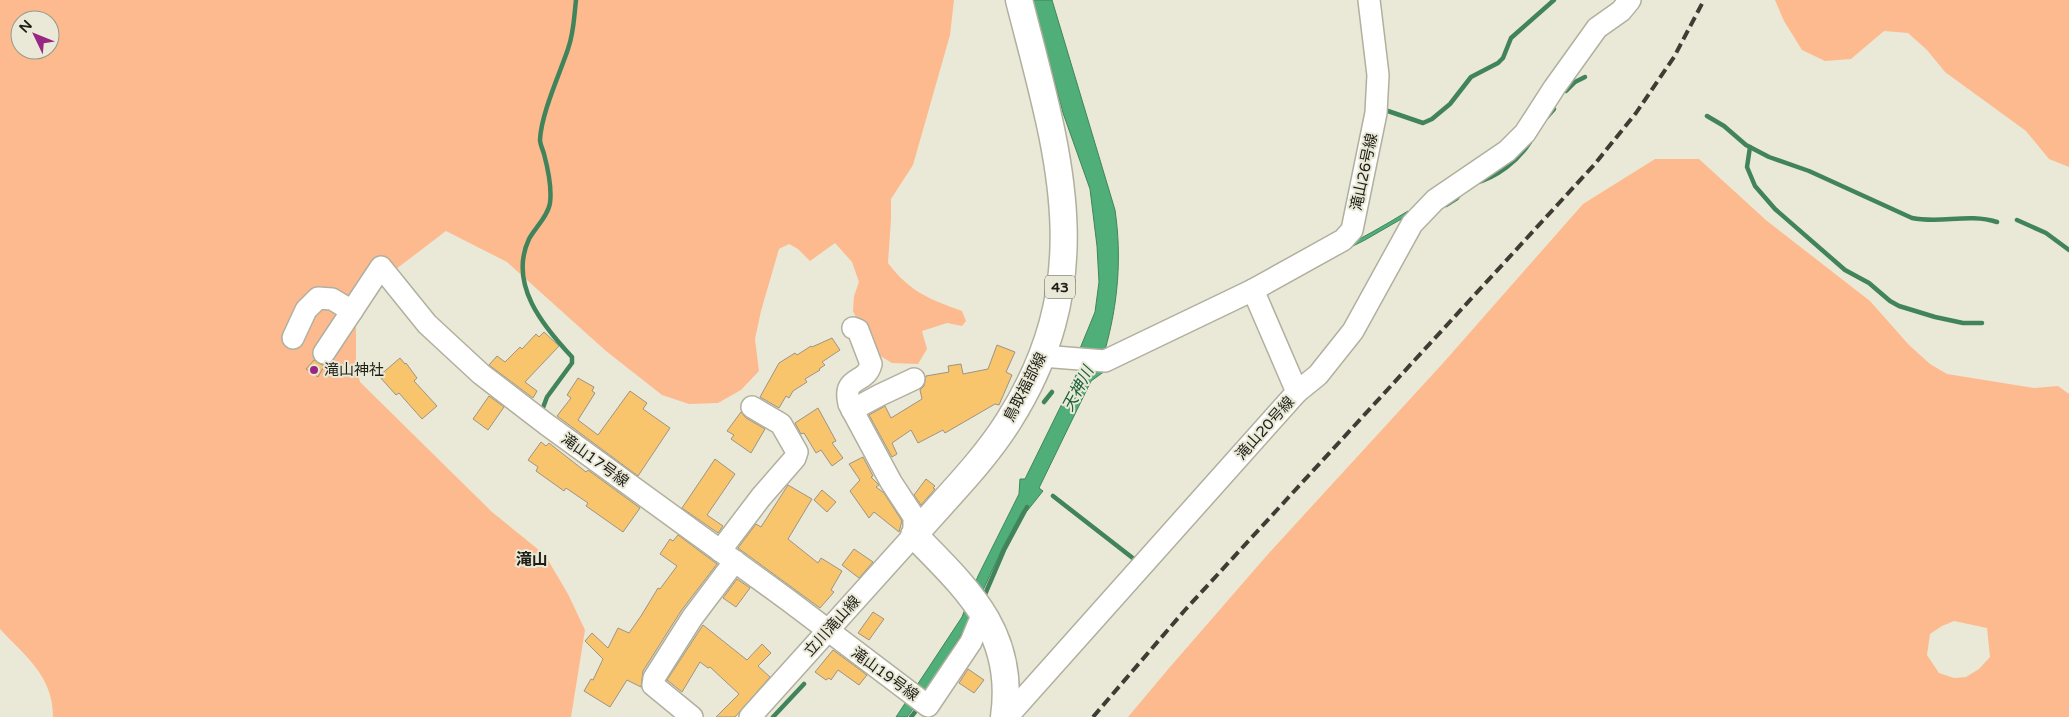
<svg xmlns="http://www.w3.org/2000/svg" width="2069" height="717" font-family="'Varela Round','Noto Sans JP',sans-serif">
<rect width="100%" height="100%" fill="#eae9d7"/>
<g fill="#fdba8f" fill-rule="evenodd">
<path d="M 0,0 L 954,0 L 950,35 L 913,165 L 891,199 L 891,219 L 888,263 C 910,292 929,299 962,311 L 966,321 L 962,326 L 947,323 L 922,331 L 927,349 L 918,364 L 892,363 L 872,351 L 853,311 L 854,296 L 859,282 L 852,262 L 835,243 L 810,261 L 798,249 L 789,244 L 779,249 L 761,311 L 755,339 L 759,371 L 741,390 L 718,403 L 689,404 L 662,395 L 606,351 L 507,262 L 446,231 L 383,279 L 356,321 L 356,367 L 360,382 L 492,512 L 545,555 L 568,594 L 585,630 L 571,717 L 53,717 C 53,676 26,657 0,629 ZM 20,20 L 50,20 L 50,50 L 20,50 Z"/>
<polygon points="1775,0 2069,0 2069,167 2049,159 2026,131 1945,72 1927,50 1908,33 1884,31 1851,59 1825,61 1802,50 1784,21"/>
<path d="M 1655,159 L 1699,159 L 1767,221 L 1870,301 L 1909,345 L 1930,364 L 1947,374 L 2034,388 L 2058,386 L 2069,394 L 2069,717 L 1128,717 L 1170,667 L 1269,553 L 1444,362 L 1583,204 ZM 1954,621 L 1987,628 L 1990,657 L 1979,669 L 1966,677 L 1954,678 L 1939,673 L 1927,655 L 1930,634 L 1942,626 Z"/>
</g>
<path fill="#50af79" stroke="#41845c" d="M 1033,0 L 1052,0 L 1115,210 C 1122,257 1118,304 1105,350 C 1208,308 1313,270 1408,211 L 1410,214 L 1365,240 L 1112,366 L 1091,381 L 1039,488 L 1043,491 L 1027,511 L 1023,510 L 1003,547 L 966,627 L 924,694 L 907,717 L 896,717 L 962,617 L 978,576 L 1019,494 L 1020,479 L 1025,479 L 1080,367 L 1079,351 L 1095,312 L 1099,282 L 1097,246 L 1090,189 L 1063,113 Z"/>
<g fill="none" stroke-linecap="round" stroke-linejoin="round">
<g stroke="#41845c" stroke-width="4.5">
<polyline points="1566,91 1575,82 1585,77"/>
<polyline points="1385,110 1423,123 1432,119 1450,104 1471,77 1498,63 1503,58 1511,38 1554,0"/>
<path d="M 1707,116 L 1724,126 L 1746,145 L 1769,157 L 1809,171 L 1912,218 C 1941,224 1968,213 1997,222"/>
<polyline points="1547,117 1554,109"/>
<polyline points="1750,147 1747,167 1755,186 1775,209 1845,270 1869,283 1890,301 1899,306 1935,317 1963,323 1982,323"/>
<path d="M 1475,183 C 1497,177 1518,161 1530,142"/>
<polyline points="1446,205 1457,198 1460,194"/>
<polyline points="2017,220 2046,233 2069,250"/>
<polyline points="1044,402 1052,392"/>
<path d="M 541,413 L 547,397 L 572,363 L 572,357 C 543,326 508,284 529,239 C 535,228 548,216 550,203 C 552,188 548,169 544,154 C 543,150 540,144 540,140 C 541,114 560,73 568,49 C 574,32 574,17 576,0"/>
<polyline points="1053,496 1134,559"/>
<polyline points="983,599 1004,550 1027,507"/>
<polyline points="773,717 804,684"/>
<polyline points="911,717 919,707"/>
</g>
</g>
<g fill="#f8c46c" stroke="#9d9485">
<polygon points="544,332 559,346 525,382 537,391 533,398 489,365 497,356 505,362 520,347 522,349 536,334 539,337"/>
<polygon points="832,338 840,350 822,362 825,365 819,369 820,370 805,379 807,382 793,391 789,398 786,396 779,408 760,397 779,363 795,353 797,355 811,346 812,347"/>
<polygon points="997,345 1015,352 1006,372 1012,375 999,405 995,404 945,433 943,430 918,443 911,430 892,443 897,454 892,457 869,415 885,406 891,418 922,399 920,390 924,386 926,376 949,372 948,366 961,364 963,374 988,369"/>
<polygon points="400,358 405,364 406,363 417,378 414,381 437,406 422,419 399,393 396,395 379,376"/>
<polygon points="314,360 324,366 318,377 306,369"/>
<polygon points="578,378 594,387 592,391 595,393 578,420 598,435 630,391 647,403 643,409 670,428 638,476 557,416 571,398 567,395"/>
<polygon points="489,396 504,407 488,430 473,419"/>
<polygon points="818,408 836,441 832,443 843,458 832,466 821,450 816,453 804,433 801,434 795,423"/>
<polygon points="741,412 746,418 765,429 751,453 731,439 734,435 727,431"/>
<polygon points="541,442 546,446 549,443 586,472 588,470 640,508 623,532 586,506 588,503 566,488 564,491 536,471 538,467 528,460"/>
<polygon points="863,457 873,476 871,477 879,485 876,487 884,493 902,521 899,532 874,512 869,518 850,491 860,480 849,464"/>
<polygon points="715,459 735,474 707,515 723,526 718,533 682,508"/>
<polygon points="926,479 935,486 933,488 935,489 921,505 914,495"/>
<polygon points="788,485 812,499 788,539 818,563 821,558 842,571 831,590 834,592 820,608 738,548 756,524 761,527"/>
<polygon points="822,490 836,502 827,512 814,500"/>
<polygon points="678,535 717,564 681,611 643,671 641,687 627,680 610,707 584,691 591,679 593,680 603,659 585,641 592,633 608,648 618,628 629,633 641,616 658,588 660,589 677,566 660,554 670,539 673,541"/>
<polygon points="854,549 873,562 859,578 842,565"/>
<polygon points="737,579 750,588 736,607 723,598"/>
<polygon points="873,612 884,619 869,640 858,633"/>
<polygon points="703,625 747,660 762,644 771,653 758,666 770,677 735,717 716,717 739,694 710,667 708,668 700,662 682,692 667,680"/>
<polygon points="833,650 867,675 859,685 838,670 831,680 829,678 826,680 815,672"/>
<polygon points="968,669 984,680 974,693 959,683"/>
</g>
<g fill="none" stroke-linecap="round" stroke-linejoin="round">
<g stroke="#b1b09f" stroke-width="24">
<g id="minor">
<polyline points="1253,290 1343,240 1352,230 1376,113 1378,75 1369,0"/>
<polyline points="293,338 306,310 318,298 332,299 352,311"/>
<polyline points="324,353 381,267 427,324 481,374 546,424 788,600 928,706 971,642 983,613"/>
<polyline points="1297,392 1318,375 1353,331 1412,224 1435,200 1507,151 1525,133 1554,88 1597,28 1621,11 1630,0"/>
<polyline points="852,410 880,395 914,379"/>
<polyline points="720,551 761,497 795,458 797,452 781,424 752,407"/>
<polyline points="692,717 653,685 654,678 692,618 735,561"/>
<path d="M 750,717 L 914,535 L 914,517 L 891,482 L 849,404 C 842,375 866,385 871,364 L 858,330 L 853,328"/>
<polyline points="1007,717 1297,392 1253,290 1105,361 1042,356"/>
</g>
</g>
<g stroke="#b1b09f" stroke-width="29">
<path id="major" d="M 1004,717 C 1016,633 968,590 914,535 C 946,498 982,463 1008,422 C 1101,276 1058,153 1019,0"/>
</g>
<use href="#minor" stroke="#fff" stroke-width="21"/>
<use href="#major" stroke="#fff" stroke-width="26"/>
<polyline stroke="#3d3d34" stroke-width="4" stroke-dasharray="10 5" stroke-linecap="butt" points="1093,717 1185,610 1594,165 1636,113 1674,57 1704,0"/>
</g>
<circle fill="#992683" stroke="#eae9d7" stroke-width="2" cx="314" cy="370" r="5"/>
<g text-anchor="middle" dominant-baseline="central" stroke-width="4" stroke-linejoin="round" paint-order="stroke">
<rect fill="#eae9d7" stroke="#5b5b51" stroke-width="1" x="1045" y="275.5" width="30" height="23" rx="4"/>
<g font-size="14" font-weight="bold" fill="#1e1e17">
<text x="1060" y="287">43</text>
</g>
<g font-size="15" fill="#1e1e17" stroke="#eae9d7">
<text transform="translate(1364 172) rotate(-78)">滝山26号線</text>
<text transform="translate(1025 387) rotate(-63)">鳥取福部線</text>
<text transform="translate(1265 428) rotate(-48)">滝山20号線</text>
<text transform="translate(595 460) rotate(36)">滝山17号線</text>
<text transform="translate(832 626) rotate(-48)">立川滝山線</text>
<text transform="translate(885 674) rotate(36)">滝山19号線</text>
</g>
<g font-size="15" fill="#1e1e17" stroke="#eae9d7" text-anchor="start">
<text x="324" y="370">滝山神社</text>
</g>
<g font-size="16" font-style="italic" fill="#1c613c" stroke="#eae9d7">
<text transform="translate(1078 389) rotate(-62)">天神川</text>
</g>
<g font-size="16" font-weight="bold" fill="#1e1e17" stroke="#eae9d7">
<text x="532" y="560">滝山</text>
</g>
</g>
<g transform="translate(35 35) rotate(313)"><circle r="24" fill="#eae9d7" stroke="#98988a"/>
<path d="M0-4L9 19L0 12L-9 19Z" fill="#992683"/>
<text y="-8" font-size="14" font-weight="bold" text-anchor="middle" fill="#1e1e17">N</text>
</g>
</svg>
